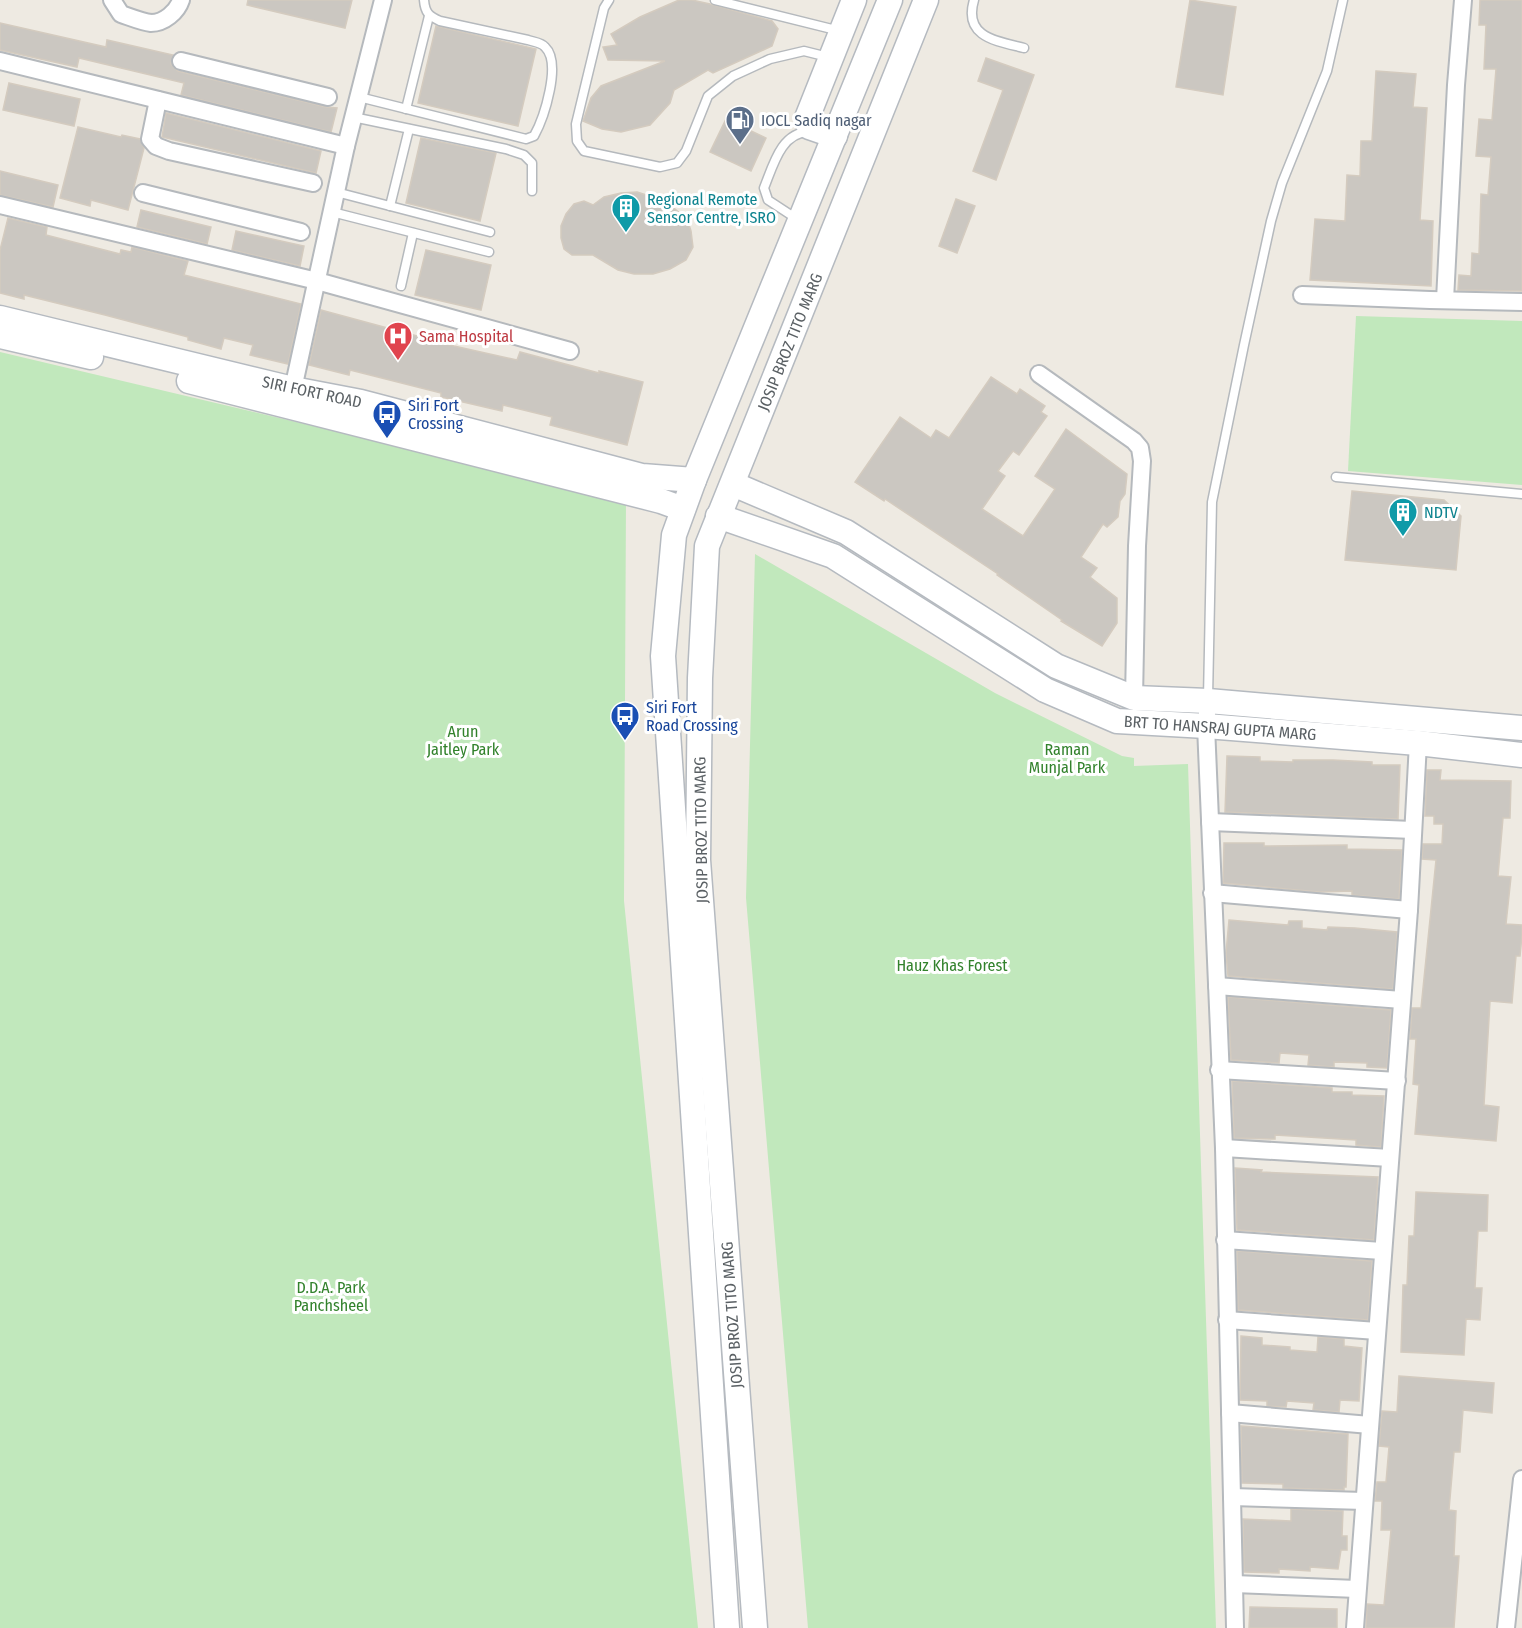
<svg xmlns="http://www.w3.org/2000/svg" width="1522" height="1628" font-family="'Fira Sans Condensed',sans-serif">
<rect width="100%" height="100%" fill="#eeeae2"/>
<g fill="#c1e8bc">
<polygon points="1356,316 1522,321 1522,485 1348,471"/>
<polygon points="0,352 626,500 624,901 698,1628 0,1628"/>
<polygon points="755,554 995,693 1122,756 1134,758 1134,766 1188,764 1216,1628 808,1628 746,898"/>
</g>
<g fill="#cbc7c1" stroke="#d4cbbf" stroke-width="1.5">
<polygon points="248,0 352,0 345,28 247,5"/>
<polygon points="679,0 692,0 710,4 772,21 778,29 772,46 713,73 708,70 674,90 670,103 650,125 621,132 602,129 583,121 591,98 601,86 665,61 608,60 603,47 617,45 611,34 640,17"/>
<polygon points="1190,0 1236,7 1223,95 1176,87"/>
<polygon points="1480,0 1522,0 1522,291 1458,290 1459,275 1471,276 1472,253 1479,254 1481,194 1488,195 1491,157 1476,156 1479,119 1492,120 1496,69 1484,69 1486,25 1479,25"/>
<polygon points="0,23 106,47 107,40 173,55 171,64 178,71 326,107 337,108 331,132 181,95 184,83 79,58 77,67 0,50"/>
<polygon points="436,26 536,49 518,126 418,103"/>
<polygon points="986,58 1034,75 996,180 973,171 1003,90 978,81"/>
<polygon points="1376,71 1416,74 1413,107 1427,108 1420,220 1433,221 1431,286 1310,280 1315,219 1345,221 1347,175 1360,176 1361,141 1372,141"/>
<polygon points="9,83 80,99 74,126 3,110"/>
<polygon points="166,113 321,151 316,173 162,137"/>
<polygon points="726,119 766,138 751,171 710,152"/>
<polygon points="78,127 121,137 122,135 140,139 144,148 128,210 91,200 90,206 60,198"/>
<polygon points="421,138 496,153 480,221 406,203"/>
<polygon points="0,171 58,185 53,207 0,195"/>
<polygon points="637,192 665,201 687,219 691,231 693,247 686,260 670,269 653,274 634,274 618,270 593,255 572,255 564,249 561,238 561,226 566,214 574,204 584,201 593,205 604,197 621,193"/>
<polygon points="956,199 975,206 957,253 939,246"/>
<polygon points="141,210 211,227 207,244 137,227"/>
<polygon points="8,218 47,227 46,235 120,254 121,250 131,252 132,247 188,261 184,275 301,304 288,364 250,355 253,345 224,338 221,349 188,340 188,337 105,315 24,295 24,299 0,293 0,250"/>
<polygon points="236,231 304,246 300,266 232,250"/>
<polygon points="426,250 491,265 481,310 415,295"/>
<polygon points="321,310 454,346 517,360 520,352 599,373 599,371 643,382 627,445 550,425 552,417 503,405 502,411 441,397 441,393 350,370 349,375 309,365"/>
<polygon points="991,377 1017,394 1020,389 1045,406 1041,412 1047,416 1019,455 1013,451 998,471 1005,476 982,509 1023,536 1055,489 1035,476 1066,429 1127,474 1125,494 1120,501 1118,517 1107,527 1103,524 1081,557 1097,568 1090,577 1117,598 1117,623 1102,646 1061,621 1062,620 997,575 998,574 885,499 884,501 855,482 900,417 931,438 936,430 949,438"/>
<polygon points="1352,491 1444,500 1461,516 1456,570 1345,560"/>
<polygon points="1227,756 1260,757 1260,761 1293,762 1293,760 1333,760 1372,762 1372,765 1400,765 1398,819 1225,812"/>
<polygon points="1427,770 1441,770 1440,780 1511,781 1510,818 1503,818 1498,876 1511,877 1506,924 1522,925 1522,935 1520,956 1516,956 1512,1003 1490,1001 1484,1105 1499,1107 1496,1141 1415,1134 1419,1085 1413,1084 1416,1039 1410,1039 1412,1008 1421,1008 1436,860 1422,859 1423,844 1442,844 1443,824 1434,824 1434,816 1425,816"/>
<polygon points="1224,843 1264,843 1264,846 1347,845 1347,849 1402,850 1399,899 1352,895 1352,891 1319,892 1223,883"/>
<polygon points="1229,920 1288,925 1289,921 1302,921 1302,928 1327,930 1328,927 1355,928 1397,932 1393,989 1228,976 1226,953"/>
<polygon points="1228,997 1391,1010 1387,1068 1367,1067 1367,1063 1334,1062 1334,1067 1308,1065 1309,1055 1280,1053 1279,1063 1231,1060"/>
<polygon points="1232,1081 1332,1088 1332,1092 1352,1092 1352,1095 1384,1096 1381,1147 1356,1145 1356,1140 1275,1135 1275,1139 1234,1138"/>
<polygon points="1235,1168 1262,1170 1261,1172 1378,1177 1374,1240 1237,1230"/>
<polygon points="1416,1192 1488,1195 1487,1231 1478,1231 1475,1288 1482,1288 1480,1320 1466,1319 1464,1355 1401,1352 1403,1285 1407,1285 1409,1236 1414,1236"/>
<polygon points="1237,1251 1372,1261 1368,1320 1238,1310"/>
<polygon points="1241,1336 1262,1338 1262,1345 1290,1347 1290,1350 1317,1352 1318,1337 1344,1339 1344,1346 1362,1348 1359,1401 1340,1400 1339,1412 1313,1410 1314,1403 1287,1401 1286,1407 1267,1406 1267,1401 1240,1400"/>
<polygon points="1399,1376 1494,1383 1492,1413 1463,1410 1460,1452 1454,1452 1449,1510 1456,1511 1454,1556 1459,1556 1454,1628 1366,1628 1367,1604 1384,1605 1391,1530 1381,1530 1382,1501 1375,1501 1377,1482 1386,1482 1389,1447 1379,1446 1382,1411 1397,1412"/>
<polygon points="1241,1426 1348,1434 1346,1487 1344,1487 1344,1490 1283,1488 1283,1484 1242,1483"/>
<polygon points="1291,1509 1343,1511 1342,1536 1347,1536 1347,1550 1341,1550 1338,1569 1310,1567 1310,1571 1279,1569 1279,1573 1244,1572 1243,1519 1291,1521"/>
<polygon points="1250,1607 1337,1609 1337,1628 1249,1628"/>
</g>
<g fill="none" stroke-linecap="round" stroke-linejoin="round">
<g stroke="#b5b9bd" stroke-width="11">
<g id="lane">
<polyline points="609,0 604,8 576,124 577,141 584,151 660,167 677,163 686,151 708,96 733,76 770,59 804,51 828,57"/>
<polyline points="715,0 840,31"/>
<path d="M 974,0 C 963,37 996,41 1024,48"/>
<path d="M 359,97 L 526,139 L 534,136 C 544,118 562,63 545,47 C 541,42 533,42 528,40 L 440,21 C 429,16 425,13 424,0"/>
<polyline points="406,109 429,16"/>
<polyline points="353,117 506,149 524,155 532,163 532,191"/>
<polyline points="336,192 490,232"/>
<polyline points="390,206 409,129"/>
<polyline points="332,212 489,252"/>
<path d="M 797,219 L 768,200 L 764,188 C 773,166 781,132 809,132"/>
<polyline points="401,286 413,233"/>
<polyline points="1336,477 1522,494"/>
<polyline points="1208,698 1212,502 1244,345 1271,221 1282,183 1327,71 1343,0"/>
</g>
</g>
<g stroke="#b5b9bd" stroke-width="20">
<g id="street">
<path d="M 112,0 L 121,14 C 130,17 142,22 151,23 C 164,23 177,12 181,0"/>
<polyline points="0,61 346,146"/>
<polyline points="181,61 328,97"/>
<polyline points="158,100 150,139 156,146 169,151 313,183"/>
<polyline points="143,193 301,232"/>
<polyline points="0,205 317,281 570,351"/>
<polyline points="1302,295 1430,300 1522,302"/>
<polyline points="1445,300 1456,85 1463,0"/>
<polyline points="1039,374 1134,441 1140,448 1142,461 1137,546 1134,698"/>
<polyline points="293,389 346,146 383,0"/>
<polyline points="1208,701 1206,726 1224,1148 1235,1628"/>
<polyline points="1210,822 1413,830"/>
<polyline points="1212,893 1409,910"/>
<polyline points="1217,986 1402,1000"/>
<polyline points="1219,1070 1397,1081"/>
<polyline points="1224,1148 1390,1158"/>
<polyline points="1225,1240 1382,1251"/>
<polyline points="1227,1320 1377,1331"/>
<polyline points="1230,1413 1370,1425"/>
<polyline points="1232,1497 1364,1501"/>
<polyline points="1234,1584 1357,1589"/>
<polyline points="1355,1628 1409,910 1418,743"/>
<polyline points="1506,1628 1522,1479"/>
</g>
</g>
<g stroke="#b5bac0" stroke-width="27">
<g id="secondary">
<polyline points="835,136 809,127 807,118 854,0"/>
<polyline points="0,318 293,389 361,402 642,476 694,480"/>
<polyline points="0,336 91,357"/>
<polyline points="189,381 661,501 683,509"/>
<polyline points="733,484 846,532 1056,666 1134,698 1208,701 1522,728"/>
<polyline points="718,516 833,556 1045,690 1117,721 1206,726 1418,743 1522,755"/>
<polyline points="727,1628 663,656 674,535 694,480 890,0"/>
<polyline points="755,1628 698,860 700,678 707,546 926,0"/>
</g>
</g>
<use href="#lane" stroke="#fff" stroke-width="8"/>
<use href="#street" stroke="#fff" stroke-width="16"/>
<use href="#secondary" stroke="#fff" stroke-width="24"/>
</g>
<defs>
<g id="fuel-pin" transform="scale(1.5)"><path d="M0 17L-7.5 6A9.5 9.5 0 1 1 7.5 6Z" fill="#5c6f8a" stroke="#fff"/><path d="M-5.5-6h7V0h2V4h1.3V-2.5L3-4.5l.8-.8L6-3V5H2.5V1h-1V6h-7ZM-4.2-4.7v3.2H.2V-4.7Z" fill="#fff"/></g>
<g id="building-pin" transform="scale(1.5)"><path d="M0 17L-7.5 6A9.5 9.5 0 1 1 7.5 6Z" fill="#0f9aa8" stroke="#fff"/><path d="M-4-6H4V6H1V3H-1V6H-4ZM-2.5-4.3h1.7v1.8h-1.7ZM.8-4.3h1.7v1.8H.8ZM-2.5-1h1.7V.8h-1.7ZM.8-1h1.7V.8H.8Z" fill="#fff"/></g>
<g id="hospital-pin" transform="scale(1.5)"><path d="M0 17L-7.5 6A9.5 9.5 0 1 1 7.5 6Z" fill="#e0444e" stroke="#fff"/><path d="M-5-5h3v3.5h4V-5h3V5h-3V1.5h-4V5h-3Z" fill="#fff"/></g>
<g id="bus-pin" transform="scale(1.5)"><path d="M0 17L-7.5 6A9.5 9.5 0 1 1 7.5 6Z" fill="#1a4fb4" stroke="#fff"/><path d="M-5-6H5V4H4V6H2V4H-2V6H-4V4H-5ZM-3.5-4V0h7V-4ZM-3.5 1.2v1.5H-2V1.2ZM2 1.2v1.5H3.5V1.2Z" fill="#fff"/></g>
</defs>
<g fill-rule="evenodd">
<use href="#fuel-pin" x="740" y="120"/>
<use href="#building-pin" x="626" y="208"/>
<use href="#hospital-pin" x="398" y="336"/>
<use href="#bus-pin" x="387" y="414"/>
<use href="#building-pin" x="1403" y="512"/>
<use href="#bus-pin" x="625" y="716"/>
</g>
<g text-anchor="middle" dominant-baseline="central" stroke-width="6" stroke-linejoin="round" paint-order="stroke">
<g font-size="16" fill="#4e5e75" stroke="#fff" text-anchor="start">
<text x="761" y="120">IOCL Sadiq nagar</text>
</g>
<g font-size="16" fill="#0d838f" stroke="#fff" text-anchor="start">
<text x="647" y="199">Regional Remote<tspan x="647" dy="18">Sensor Centre, ISRO</tspan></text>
<text x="1424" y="512">NDTV</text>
</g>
<g font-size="16" fill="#be3a42" stroke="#fff" text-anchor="start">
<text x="419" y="336">Sama Hospital</text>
</g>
<g font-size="16" fill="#5a6064" stroke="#fff">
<text transform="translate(790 342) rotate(-68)">JOSIP BROZ TITO MARG</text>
<text transform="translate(312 392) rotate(12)">SIRI FORT ROAD</text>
<text transform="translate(1220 728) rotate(4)">BRT TO HANSRAJ GUPTA MARG</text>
<text transform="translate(701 830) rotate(-91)">JOSIP BROZ TITO MARG</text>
<text transform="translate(732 1315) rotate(-94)">JOSIP BROZ TITO MARG</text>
</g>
<g font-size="16" fill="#164399" stroke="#fff" text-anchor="start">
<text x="408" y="405">Siri Fort<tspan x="408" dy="18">Crossing</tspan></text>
<text x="646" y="707">Siri Fort<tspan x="646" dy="18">Road Crossing</tspan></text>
</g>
<g font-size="16" fill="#32822c" stroke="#fff">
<text x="463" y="731">Arun<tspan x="463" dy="18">Jaitley Park</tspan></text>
<text x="1067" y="749">Raman<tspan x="1067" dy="18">Munjal Park</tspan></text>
<text x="952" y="965">Hauz Khas Forest</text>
<text x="331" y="1287">D.D.A. Park<tspan x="331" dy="18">Panchsheel</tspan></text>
</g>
</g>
</svg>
